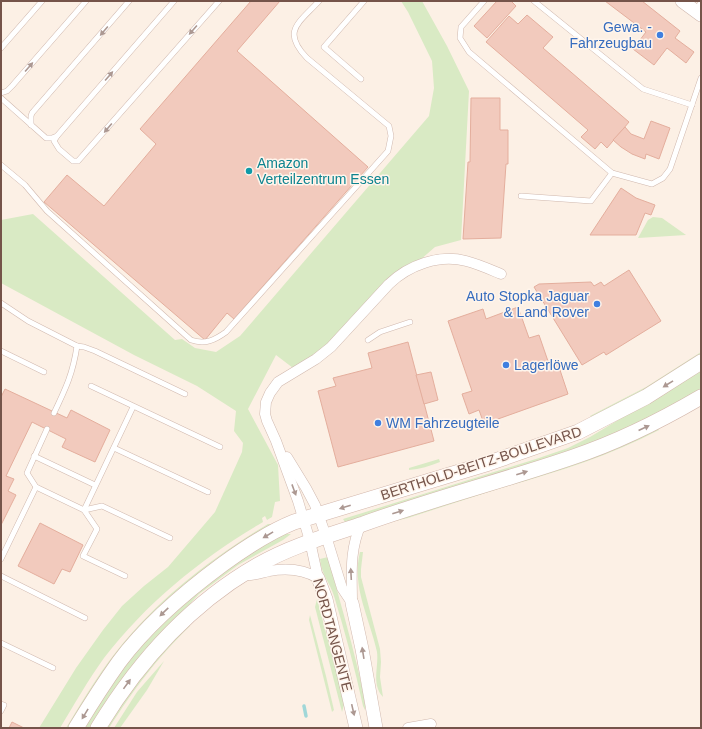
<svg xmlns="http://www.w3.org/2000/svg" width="702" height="729" font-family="Helvetica,sans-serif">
<rect width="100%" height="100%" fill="#fcf0e5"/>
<g fill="#d9eac4">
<path d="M 401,1 L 422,1 L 447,46 L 469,91 L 461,240 L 435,247 L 340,330 L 320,351 L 293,368 L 276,355 L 248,409 L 278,465 L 280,501 L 275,502 L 272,517 L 267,520 L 265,516 L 262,518 L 263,522 C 203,557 147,602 104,658 C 88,680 74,705 60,728 L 39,728 L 76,668 L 103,630 L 122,606 L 144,586 L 168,567 L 215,512 L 242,452 L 243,443 L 234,431 L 236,411 L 197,386 L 134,355 L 1,283 L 1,220 L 33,214 L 175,340 L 182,339 L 195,348 L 216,352 L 240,336 L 429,116 L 434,88 L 432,61 L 408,12 Z"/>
<polygon points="653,217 662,218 686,235 638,238 648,220"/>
<polygon points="701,352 701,355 647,390 591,417 590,416 646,387"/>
<polygon points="701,370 701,390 646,420 582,447 345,522 343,519 539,458 568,448 590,437"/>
<path d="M 658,428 L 659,430 C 608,457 553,473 498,489 C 468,499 438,508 408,518 L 391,522 Z"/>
<path d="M 439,459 L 440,462 C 430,466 420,469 409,470 L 409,468 Z"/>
<path d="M 268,524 L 272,524 L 273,525 L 210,565 L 69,728 L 66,728 C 82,702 97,676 116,652 C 158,599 210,559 268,524 Z"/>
<polygon points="285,534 291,534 283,540 238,565 199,594 150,647 92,728 83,728 106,691 136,650 192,594 270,540"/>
<path d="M 360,552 L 363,552 L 361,569 L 361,577 L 380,649 L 381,662 L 380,677 L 383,697 C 371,684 379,667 377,652 C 370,619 351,586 360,552 Z"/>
<path d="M 328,557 C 333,577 369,699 365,710 L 363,706 C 355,669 345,632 334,596 C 330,583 321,574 320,559 Z"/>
<polygon points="317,599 336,670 344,705 342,712 315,607"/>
<polygon points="310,615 326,676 334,710 332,712 309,620"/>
<path d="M 190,623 L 190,626 C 157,658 134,689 109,728 L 105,728 L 140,676 Z"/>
<polygon points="164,661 147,690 120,728 114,728 137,692"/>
</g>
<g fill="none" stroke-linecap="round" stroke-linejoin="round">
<polyline stroke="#a0d7d8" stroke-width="3.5" points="304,706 306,716"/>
</g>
<g fill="#f2cabd" stroke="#e4ae9d">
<polygon points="251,1 280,1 237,51 368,167 234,319 227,313 205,340 44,202 67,175 104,206 156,144 140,129"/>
<polygon points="497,1 511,1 516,6 487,38 474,26"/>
<polygon points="605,1 642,1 680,31 675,38 694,52 686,63 667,48 654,65 633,49 646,32"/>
<polygon points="527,15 553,37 543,48 629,122 607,148 601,142 595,149 581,137 588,130 486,42 509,16 518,24"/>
<polygon points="471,98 500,98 500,130 508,130 508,164 506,164 501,238 463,239 468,162 470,162"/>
<polygon points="651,121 670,128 659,159 646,154 645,159 632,154 621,147 613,140 625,127 631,134 644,139"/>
<polygon points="621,188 636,198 655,205 651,215 645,213 636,235 590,235"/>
<polygon points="629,270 661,321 606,355 604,352 582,365 534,287 539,284 591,282 594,286 601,282 604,286"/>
<polygon points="518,307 529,338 539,335 550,367 558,364 568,394 484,424 479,410 469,414 462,394 472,391 448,321 483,309 486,319"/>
<polygon points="408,342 434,441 338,467 318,391 336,386 333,378 372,368 368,353"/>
<polygon points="431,372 438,400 424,404 416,375"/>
<polygon points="5,389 67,418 71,410 110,430 95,462 62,447 66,439 32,422 6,476 14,479 8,491 16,495 1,525 1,397"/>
<polygon points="40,523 83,545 70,572 62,569 54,584 18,566"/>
<polygon points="12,722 24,728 9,728"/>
</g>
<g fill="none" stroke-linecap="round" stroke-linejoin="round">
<g stroke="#d0b8ae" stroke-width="6">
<g id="service">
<polyline points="484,1 461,27 460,38 469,52 612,173 652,184 663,178 670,169 701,78"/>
<polyline points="534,1 643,89 692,105"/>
<polyline points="695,10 701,3"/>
<polyline points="1,48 42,1"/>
<polyline points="361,79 324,47 364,1"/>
<polyline points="1,93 7,91 12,86 86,1"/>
<polyline points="1,98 46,138 52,138 57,136 174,1"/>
<polyline points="31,125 31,116 32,113 129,1"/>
<polyline points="57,136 54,141 59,149 73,161 78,161 219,1"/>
<path d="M 1,165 L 25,185 L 47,211 L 191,340 C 205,345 215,340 226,332 L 388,151 L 391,136 L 389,126 L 307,58 C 281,31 299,23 319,1"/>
<polyline points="521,196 591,201 612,173"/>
<polyline points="1,303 28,321 77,346 84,347 95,351 185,394"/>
<polyline points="368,340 380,332 410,322"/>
<polyline points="1,351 44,372"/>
<polyline points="91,386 220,447"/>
<path d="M 54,413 C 66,388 73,373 77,346"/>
<polyline points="47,429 27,473 36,487 84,510 133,407"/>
<polyline points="114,448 208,492"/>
<polyline points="34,456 95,485"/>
<polyline points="1,559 36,487"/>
<polyline points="1,576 85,618"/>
<polyline points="125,576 83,556 97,529 84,510 102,506 170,538"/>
<polyline points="1,643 53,668"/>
<polyline points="1,704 4,705 1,711"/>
</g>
</g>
<g stroke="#d0b8ae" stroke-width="11">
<g id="minor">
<polyline points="287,457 306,488 315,505 326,536 342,588 352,603"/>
<path d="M 244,575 C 253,576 260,573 269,571 C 286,568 303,569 318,578"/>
<path d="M 318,578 L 310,541 L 298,501 L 276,441 L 267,421 L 265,414 L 266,402 L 270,393 L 278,382 L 316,359 L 331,347 L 389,284 C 409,265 439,254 466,261 C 478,264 489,269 501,274"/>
<path d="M 352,603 C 352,575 349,551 361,524"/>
<polyline points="408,728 431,724"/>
</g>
</g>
<g stroke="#d0b8ae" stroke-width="14">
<g id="tertiary">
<polyline points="682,1 701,15"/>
<polyline points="318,578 326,599 356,728"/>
<polyline points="352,603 362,649 376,728"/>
</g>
</g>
<g stroke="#d3b7ac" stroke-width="16">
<g id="secondary">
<path d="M 76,728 C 90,705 104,683 119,662 C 148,623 185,592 223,564 C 245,548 269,532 294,522 L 489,463 L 578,432 L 646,397 L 701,362"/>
<path d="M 98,728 C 138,662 190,604 258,565 C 291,546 327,536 363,524 C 432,499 503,481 573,457 C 618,442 660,421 701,397"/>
</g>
</g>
<use href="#service" stroke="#fff" stroke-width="5"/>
<use href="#minor" stroke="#fff" stroke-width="10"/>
<use href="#tertiary" stroke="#fff" stroke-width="13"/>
<use href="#secondary" stroke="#fff" stroke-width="15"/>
</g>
<defs><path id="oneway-solid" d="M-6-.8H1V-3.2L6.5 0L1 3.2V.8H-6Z"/></defs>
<g fill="#ac9892">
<use href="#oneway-solid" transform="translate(193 30) rotate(131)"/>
<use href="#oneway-solid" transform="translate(104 31) rotate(130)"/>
<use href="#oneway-solid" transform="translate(29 67) rotate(-49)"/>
<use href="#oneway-solid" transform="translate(109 76) rotate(-49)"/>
<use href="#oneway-solid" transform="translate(108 128) rotate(130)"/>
<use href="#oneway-solid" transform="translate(668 384) rotate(148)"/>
<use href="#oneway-solid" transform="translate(644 428) rotate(-25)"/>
<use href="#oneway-solid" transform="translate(522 473) rotate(-17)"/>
<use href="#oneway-solid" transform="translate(294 490) rotate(70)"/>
<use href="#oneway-solid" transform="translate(345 507) rotate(163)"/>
<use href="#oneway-solid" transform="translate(398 512) rotate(-18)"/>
<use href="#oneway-solid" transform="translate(268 535) rotate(149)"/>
<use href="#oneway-solid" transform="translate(351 574) rotate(-93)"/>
<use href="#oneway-solid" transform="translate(164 612) rotate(136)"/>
<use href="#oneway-solid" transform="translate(363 653) rotate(-99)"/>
<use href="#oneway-solid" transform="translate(127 684) rotate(-54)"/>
<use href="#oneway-solid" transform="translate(353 710) rotate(77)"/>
<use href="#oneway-solid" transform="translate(85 714) rotate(121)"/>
</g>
<g fill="#3f7fe0" stroke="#fff5ec" stroke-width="1.5">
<circle cx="660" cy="35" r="4"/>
<circle cx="597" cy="304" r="4"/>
<circle cx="506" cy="365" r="4"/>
<circle cx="378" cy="423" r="4"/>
</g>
<circle fill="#0f9aa8" stroke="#fff5ec" stroke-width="1.5" cx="249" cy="171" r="4"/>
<g text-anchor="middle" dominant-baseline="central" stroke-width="3" stroke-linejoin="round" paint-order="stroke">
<g font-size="14" fill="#366cbe" stroke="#fff5ec" text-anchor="end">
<text x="652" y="27">Gewa. -<tspan x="652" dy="16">Fahrzeugbau</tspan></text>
<text x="589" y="296">Auto Stopka Jaguar<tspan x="589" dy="16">&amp; Land Rover</tspan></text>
<text x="514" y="365" text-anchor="start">Lagerlöwe</text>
<text x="386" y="423" text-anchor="start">WM Fahrzeugteile</text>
</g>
<g font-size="14" fill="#0d838f" stroke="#fff5ec" text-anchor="start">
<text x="257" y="163">Amazon<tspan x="257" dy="16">Verteilzentrum Essen</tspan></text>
</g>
<g font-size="14" fill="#75544a" stroke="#fff5ec">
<text transform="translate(481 463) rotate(-18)">BERTHOLD-BEITZ-BOULEVARD</text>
<text transform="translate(333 635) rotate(75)">NORDTANGENTE</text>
</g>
</g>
<rect width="702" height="729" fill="none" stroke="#75544a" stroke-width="4"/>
</svg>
